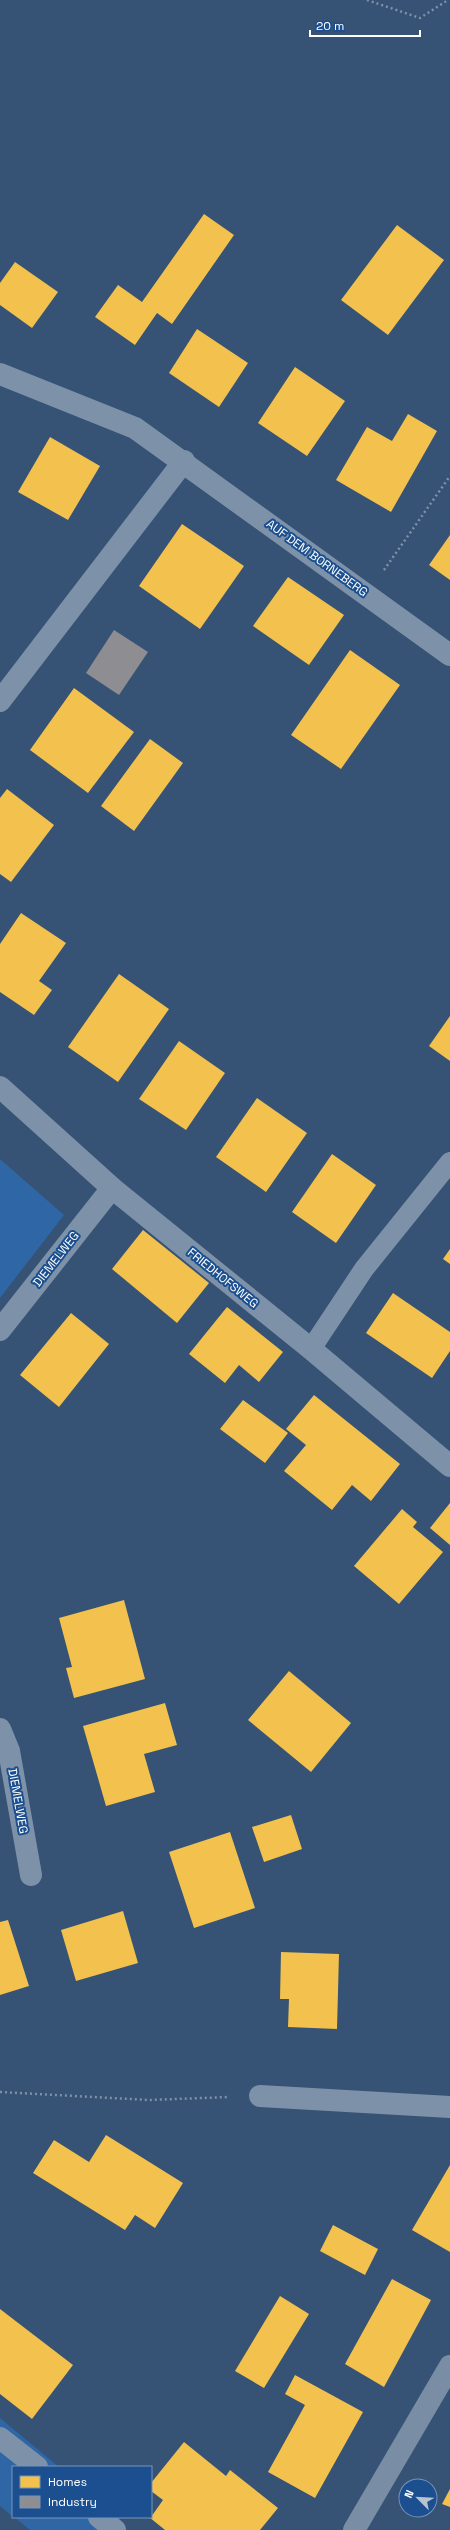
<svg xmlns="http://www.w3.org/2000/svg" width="450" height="2530" font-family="'Space Grotesk',sans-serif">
<rect width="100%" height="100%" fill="#365274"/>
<g fill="#2f66a5">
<polygon points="0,1159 64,1215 0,1298"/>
<polygon points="0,2418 59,2467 13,2467 13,2517 0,2506"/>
<polygon points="14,2517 120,2517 121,2518 109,2530 30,2530"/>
</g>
<g fill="#f2c14e">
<polygon points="204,214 234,235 172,324 157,313 135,345 95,317 118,285 142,302"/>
<polygon points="397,225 444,260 388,335 341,300"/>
<polygon points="15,262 58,292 32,328 0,305 0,283"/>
<polygon points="197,329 248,363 219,407 169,373"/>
<polygon points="295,367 345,401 307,456 258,423"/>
<polygon points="408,414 437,431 391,512 336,480 367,427 392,441"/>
<polygon points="50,437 100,466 68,520 18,492"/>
<polygon points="182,524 244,566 200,629 139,586"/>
<polygon points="450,535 450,580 429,565"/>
<polygon points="288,577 344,615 309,665 253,626"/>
<polygon points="350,650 400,685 341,769 291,735"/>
<polygon points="74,688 134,732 88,793 30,750"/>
<polygon points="150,739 183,763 134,831 101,806"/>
<polygon points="7,789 54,825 11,882 0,874 0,798"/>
<polygon points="21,913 66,943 39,981 52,990 34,1015 0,992 0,944"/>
<polygon points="119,974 169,1009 118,1082 68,1047"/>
<polygon points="450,1016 450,1061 429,1046"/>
<polygon points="179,1041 225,1073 186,1130 139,1099"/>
<polygon points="257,1098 307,1133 266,1192 216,1157"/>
<polygon points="332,1154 376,1185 336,1243 292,1212"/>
<polygon points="143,1230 209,1283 177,1323 112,1269"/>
<polygon points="450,1249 450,1264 443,1259"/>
<polygon points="393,1293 450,1332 450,1351 432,1378 366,1333"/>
<polygon points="227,1307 283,1352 259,1382 239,1365 225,1383 189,1354"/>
<polygon points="71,1313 109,1344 59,1407 20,1375"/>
<polygon points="314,1395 400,1464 371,1501 352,1485 332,1510 284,1471 306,1445 286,1429"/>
<polygon points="243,1400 288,1433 265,1463 220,1429"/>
<polygon points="450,1503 450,1545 430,1528"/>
<polygon points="402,1509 417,1522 413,1527 443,1552 399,1604 354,1566"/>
<polygon points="124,1600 145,1679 74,1698 66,1668 72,1667 59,1618"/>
<polygon points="289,1671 351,1723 311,1772 248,1720"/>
<polygon points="165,1703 177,1745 144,1754 155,1792 106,1806 83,1726"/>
<polygon points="291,1815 302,1849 264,1862 252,1827"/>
<polygon points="230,1832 255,1908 194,1928 169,1852"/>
<polygon points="123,1911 138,1963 76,1981 61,1930"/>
<polygon points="8,1920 29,1986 0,1995 0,1922"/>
<polygon points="281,1952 339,1954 337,2029 288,2027 289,1999 280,1999"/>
<polygon points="106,2135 183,2183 155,2228 135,2215 125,2230 33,2173 54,2140 89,2162"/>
<polygon points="450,2165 450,2252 412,2230"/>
<polygon points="333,2225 378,2249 365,2275 320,2251"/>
<polygon points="392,2279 431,2300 384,2387 345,2364"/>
<polygon points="280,2296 309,2314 264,2388 235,2371"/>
<polygon points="0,2309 73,2365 32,2419 0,2394"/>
<polygon points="295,2375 363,2412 315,2498 268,2472 305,2405 285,2394"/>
<polygon points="184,2442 226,2476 230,2470 278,2508 260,2530 165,2530 149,2517 151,2517 163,2500 151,2491 151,2483"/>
<polygon points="450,2489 450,2507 442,2504"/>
</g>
<polygon fill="#8d8d92" points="114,630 148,652 119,695 86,673"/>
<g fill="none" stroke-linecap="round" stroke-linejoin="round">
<g stroke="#7d92a8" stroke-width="2.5" stroke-dasharray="2 3" stroke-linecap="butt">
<polyline points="367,0 420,18 448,0"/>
<polyline points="384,570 450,476"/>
<polyline points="0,2092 149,2100 229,2097"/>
</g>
<polyline stroke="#7d92a8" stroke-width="20" points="311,1349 364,1269 450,1162"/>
<g stroke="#7d92a8" stroke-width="22">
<polyline points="0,374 135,428 450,655"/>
<polyline points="0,701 184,461"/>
<polyline points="0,1087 112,1188 311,1349 450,1466"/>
<polyline points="0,1330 112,1188"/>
<polyline points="0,1729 9,1751 31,1875"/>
<polyline points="260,2096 450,2107"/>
<polyline points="0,2438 37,2467"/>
<polyline points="99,2517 115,2530"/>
</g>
<polyline stroke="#798da4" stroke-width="22" points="354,2530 450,2366"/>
</g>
<g text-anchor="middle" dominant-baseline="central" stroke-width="4" stroke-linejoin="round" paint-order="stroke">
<g font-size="12" fill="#fff" stroke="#1b4f8f">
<text transform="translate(317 558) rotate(36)">AUF DEM BORNEBERG</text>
<text transform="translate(56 1259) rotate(-52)">DIEMELWEG</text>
<text transform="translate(223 1278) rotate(39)">FRIEDHOFSWEG</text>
<text transform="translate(18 1801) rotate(80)">DIEMELWEG</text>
</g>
</g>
<rect x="12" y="2466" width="140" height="52" fill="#1b4f8f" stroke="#7695bc"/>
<rect x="20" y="2476" width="20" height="12" fill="#f2c14e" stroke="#7695bc"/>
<text x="48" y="2486" font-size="12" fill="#ffffff">Homes</text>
<rect x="20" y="2496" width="20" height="12" fill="#8d8d92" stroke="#7695bc"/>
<text x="48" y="2506" font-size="12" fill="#ffffff">Industry</text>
<g transform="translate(418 2498) rotate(294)"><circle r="19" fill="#1b4f8f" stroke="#7695bc"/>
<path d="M0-3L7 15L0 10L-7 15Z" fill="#b9c2ce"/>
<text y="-6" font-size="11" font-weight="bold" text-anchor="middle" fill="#ffffff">N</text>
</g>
<path d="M310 30v6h110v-6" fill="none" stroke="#ffffff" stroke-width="2"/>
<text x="316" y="30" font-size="12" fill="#ffffff" stroke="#1b4f8f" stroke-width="3" paint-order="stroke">20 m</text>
</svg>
